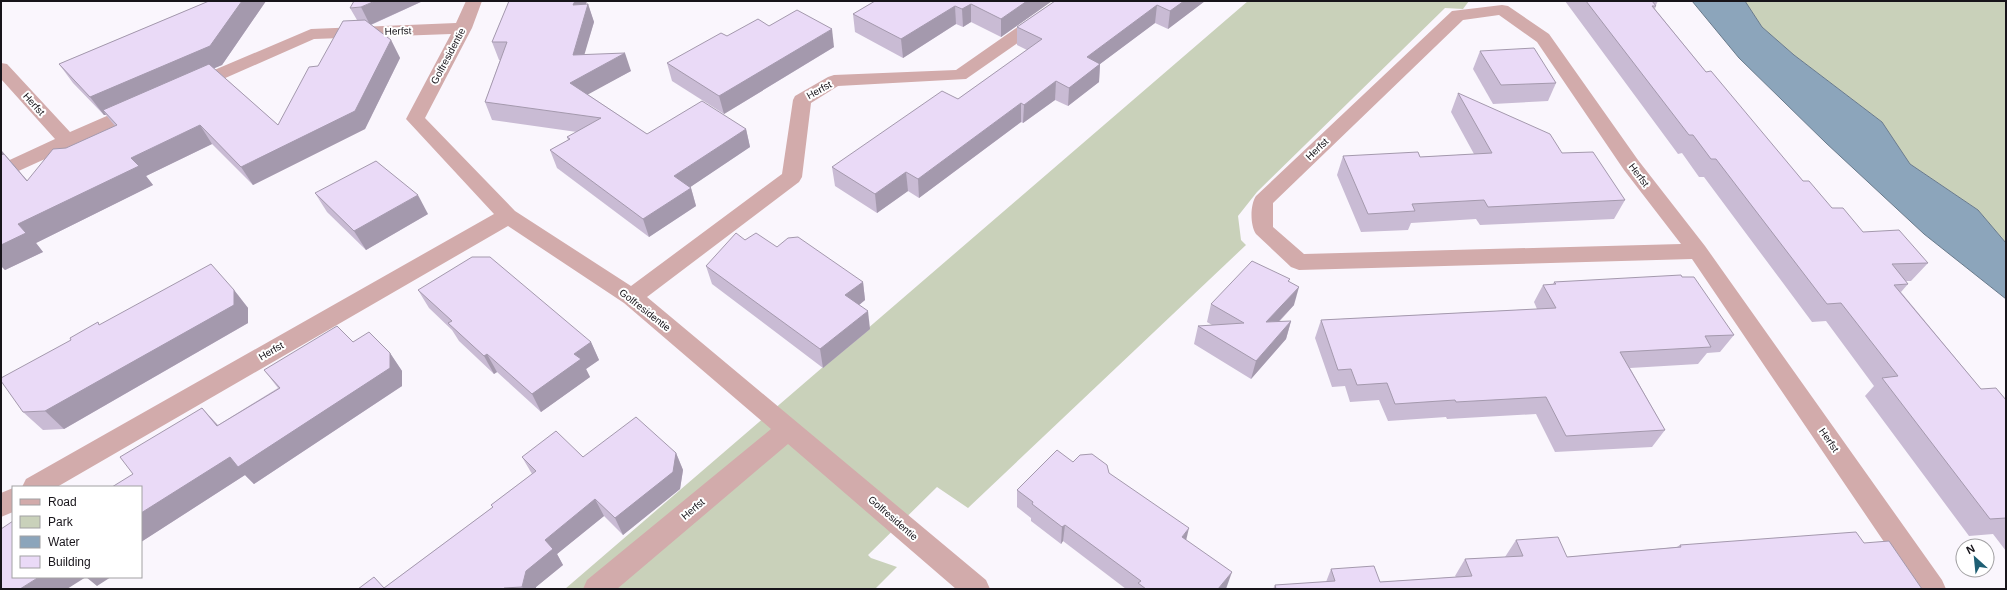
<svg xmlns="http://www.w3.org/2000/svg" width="2007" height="590" font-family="Helvetica,sans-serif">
<rect width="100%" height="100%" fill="#faf6fd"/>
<g fill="#c9d1ba">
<polygon points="1248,1 1469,1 1463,9 1445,8 1257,192 1238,216 1241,240 1246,245 968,508 937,487 868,555 871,558 897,567 875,589 565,589"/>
<polygon points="1745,1 2006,1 2006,243 1978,210 1910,164 1882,122 1794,55 1762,27"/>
</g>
<polygon fill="#8ca5bb" stroke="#697a8b" points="1692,1 1745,1 1762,27 1794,55 1882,122 1910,164 1978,210 2006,243 2006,299 1924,234 1826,143 1739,58"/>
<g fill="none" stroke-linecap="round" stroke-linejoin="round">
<g fill="#d2abab" fill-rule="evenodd">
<polygon points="466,1 482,1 472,28 425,118 515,211 631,286 782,174 793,100 795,96 828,77 834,75 956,70 1055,1 1074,1 1072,5 966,79 838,86 811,103 802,177 799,182 647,297 986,580 990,589 956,589 788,444 617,589 583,589 587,580 771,429 624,303 508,226 57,487 22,487 26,479 494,214 406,119 451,34 314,39 198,90 192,92 186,90 183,86 186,82 311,29 456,23"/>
<path d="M 1502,5 L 1508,6 L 1549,34 L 1638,160 L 1705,246 L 1942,580 L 1946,589 L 1916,589 L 1692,259 L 1299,270 L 1291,267 L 1256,234 C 1250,225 1250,205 1256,196 L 1452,11 ZM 1499,15 L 1537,42 L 1624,170 L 1681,244 L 1304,254 L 1273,227 L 1273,203 L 1463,20 Z"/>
<polygon points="1,63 7,64 70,132 132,105 139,103 146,105 148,109 146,113 1,179 1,164 55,139 1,79"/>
<polygon points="13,488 13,512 1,517 1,493"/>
</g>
</g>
<g fill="#c9bbd4">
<polygon points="209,1 266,1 222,65 214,68 278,125 318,66 357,20 350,8 423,1 371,25 391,40 400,58 365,129 253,185 212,144 146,176 153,185 36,243 43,252 5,270 1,266 1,150 27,181 66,148 115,126 106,115 104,115 73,83 59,64"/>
<polygon points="509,1 587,1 586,4 588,4 594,22 584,54 631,71 587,94 647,134 746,129 750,147 690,187 691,188 696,206 649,237 557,168 550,150 568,140 567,137 577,132 492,120 485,102 500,60 499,60 492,42"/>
<polygon points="875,1 1052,1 1001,37 971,22 963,27 956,24 903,58 855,32 853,14"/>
<polygon points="1055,1 1205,1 1168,29 1155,23 1100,64 1099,82 1068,106 1055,100 1023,123 1021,122 919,198 908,191 877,213 835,186 832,167 958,99 1027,50 1017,45 1017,27"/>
<polygon points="1565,1 1658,1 1656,5 1656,6 1655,9 1706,72 1803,181 1832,208 1863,232 1928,263 1911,281 1906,281 1908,284 1901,292 1981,389 2006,400 2006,551 1993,534 1969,536 1865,396 1874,386 1826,321 1812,322 1704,177 1699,177 1682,153 1678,154"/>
<polygon points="769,26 834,47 724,114 672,81 667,63 727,36"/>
<polygon points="1480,51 1556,83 1548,101 1493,104 1473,69"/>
<polygon points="1458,93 1562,153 1625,200 1614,219 1480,225 1476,219 1411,223 1408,230 1361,232 1337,175 1343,156 1420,157 1474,154 1451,112"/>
<polygon points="315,193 428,214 366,250 327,212"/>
<polygon points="745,240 863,282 865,300 859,305 870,329 823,368 712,284 706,266"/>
<polygon points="1682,277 1734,335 1720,352 1707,353 1698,364 1630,368 1665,430 1652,447 1555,452 1536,414 1447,419 1446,417 1388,421 1379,400 1350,402 1345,386 1332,387 1315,338 1321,320 1537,309 1534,302 1543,285 1553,284 1554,282"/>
<polygon points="1290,279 1289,281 1294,305 1279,322 1291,321 1286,339 1251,379 1194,344 1198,326 1212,325 1207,322 1211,304"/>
<polygon points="234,290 248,308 248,323 64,429 43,430 23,412 100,325"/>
<polygon points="418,290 591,342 599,360 586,369 590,377 541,412 497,372 494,374 459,341 452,330 429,308"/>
<polygon points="353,342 390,353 402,371 402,386 254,484 245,475 141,542 141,487 202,408 218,425 278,388 264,370"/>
<polygon points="676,453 683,470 680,489 623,535 604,516 557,554 563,565 536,587 536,589 358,589 384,588 493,507 491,505 532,474 522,457 583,457"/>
<polygon points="1073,462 1109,473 1186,540 1226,588 1226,589 1126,589 1063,541 1061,544 1031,521 1031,518 1017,507 1017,490"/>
<polygon points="1516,540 1567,557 1677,547 1680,545 1864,543 1922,589 1273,589 1275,585 1326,582 1331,569 1380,582 1456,577 1455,576 1465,559 1505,557"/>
</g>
<g fill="#a499ad">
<polygon points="242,1 266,1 222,65 107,114 103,110 106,115 104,115 90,97"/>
<polygon points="375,1 423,1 370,25 361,7"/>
<polygon points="575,1 587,1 579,22 573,5"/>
<polygon points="1027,1 1052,1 1001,37 1001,19"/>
<polygon points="1184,1 1205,1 1168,29 1170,11"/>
<polygon points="588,4 594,22 579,73 573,55"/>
<polygon points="971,4 971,22 963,27 962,9"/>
<polygon points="1157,5 1155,23 1100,64 1099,82 1068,106 1069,88 1087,57"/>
<polygon points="955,6 956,24 903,58 901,39"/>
<polygon points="832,29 834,47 724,114 719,96"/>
<polygon points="391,40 400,58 365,129 253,185 241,167"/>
<polygon points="625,53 631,71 576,101 570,83"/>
<polygon points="1056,81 1055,100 1023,123 1024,105"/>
<polygon points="1021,103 1021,122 919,198 918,179"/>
<polygon points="200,125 212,144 146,176 153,185 36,243 43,252 5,270 1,266 1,245 18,224 131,158"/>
<polygon points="746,129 750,147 680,194 674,176"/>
<polygon points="1,150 44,200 1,163"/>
<polygon points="906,172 908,191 877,213 875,194"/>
<polygon points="691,188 696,206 649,237 643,219"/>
<polygon points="418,195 428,214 366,250 354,231"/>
<polygon points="863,282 865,300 848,314 845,295"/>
<polygon points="1299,287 1294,305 1261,340 1266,322"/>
<polygon points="234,290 248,308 248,323 64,429 45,411"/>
<polygon points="868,311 870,329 823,368 820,349"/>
<polygon points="1291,321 1286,339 1251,379 1256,361"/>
<polygon points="591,342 599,360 586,369 590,377 541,412 532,394 574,354"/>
<polygon points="390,353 402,371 402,386 254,484 245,475 141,542 141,513"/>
<polygon points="487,354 497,372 494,374 484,356"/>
<polygon points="202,408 218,426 217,426"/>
<polygon points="676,453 683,470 680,489 623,535 615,518"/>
<polygon points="595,499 604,516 557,554 563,565 536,587 536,589 523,589 522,587 526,571 545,540"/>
<polygon points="1065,525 1063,541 1061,544 1062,527"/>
<polygon points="1189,528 1185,545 1182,537"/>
<polygon points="1232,572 1226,589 1218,589"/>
<polygon points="39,577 111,577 97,586 86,577 67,589 20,589"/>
</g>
<g fill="#eadaf7" stroke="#a499ad">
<polygon points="209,1 242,1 210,46 90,97 59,64"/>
<polygon points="354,1 375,1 361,7 350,8"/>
<polygon points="509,1 575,1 573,5 588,4 573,55 625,53 570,83 647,134 702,101 746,129 674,176 691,188 643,219 550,150 570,139 567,137 601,118 485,102 507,42 492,42"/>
<polygon points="875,1 1027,1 1001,19 971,4 962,9 955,6 901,39 853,14"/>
<polygon points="1055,1 1184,1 1170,11 1157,5 1087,57 1100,64 1069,88 1056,81 1024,105 1021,103 918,179 906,172 875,194 832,167 942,91 958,99 1042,39 1017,27"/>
<polygon points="1586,1 1652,1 1656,6 1652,6 1706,72 1711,71 1803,181 1809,181 1832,208 1843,208 1863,232 1899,230 1928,263 1892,264 1908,284 1894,285 1981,389 1996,388 2006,400 2006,518 1990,519 1882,378 1898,376 1841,303 1827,304 1716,159 1711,159 1693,135 1689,135"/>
<polygon points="797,10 832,29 719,96 667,63 721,33 727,36 758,19 769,26"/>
<polygon points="365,20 391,40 355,111 241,167 200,125 131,158 139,166 18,224 26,233 1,245 1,155 4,154 27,181 53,149 66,148 117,125 103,110 209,64 278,125 309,67 318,66 343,21"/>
<polygon points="1534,48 1556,83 1501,85 1480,51"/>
<polygon points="1458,93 1550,134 1562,153 1593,152 1625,200 1488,207 1484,200 1412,204 1415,211 1368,214 1343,156 1418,152 1420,157 1492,153"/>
<polygon points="376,161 418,195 354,231 315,193"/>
<polygon points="736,233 745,240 756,233 777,247 788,238 798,237 863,282 845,295 868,311 820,349 706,266"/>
<polygon points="472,257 490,257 591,342 574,354 581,359 532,394 487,354 484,356 448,323 452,321 418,290"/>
<polygon points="1252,261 1290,279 1288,281 1299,287 1266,322 1291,321 1256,361 1198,326 1244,323 1211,304"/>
<polygon points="211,264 234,290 234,305 45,411 23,412 1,381 1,378 71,340 70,338 98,322 99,325"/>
<polygon points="1681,275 1682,277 1694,277 1734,335 1705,336 1711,347 1620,352 1665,430 1566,436 1546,397 1456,402 1455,400 1395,404 1387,383 1357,385 1351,369 1338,370 1321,320 1556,308 1543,285 1556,284 1554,282"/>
<polygon points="337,326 353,342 369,332 390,353 390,368 238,467 230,457 141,513 141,487 112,487 133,474 120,457 202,408 217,426 280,388 264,370"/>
<polygon points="636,417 676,453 673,472 615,518 595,499 545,540 553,549 526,571 522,587 504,588 503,589 358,589 374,577 384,588 493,507 491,505 536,471 522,457 556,431 583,457"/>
<polygon points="1057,450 1073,462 1080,455 1092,454 1107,465 1109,473 1189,528 1182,537 1232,572 1218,589 1146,589 1138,583 1141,581 1065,525 1062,527 1032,504 1033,502 1017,490"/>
<polygon points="13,521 13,577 39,577 20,589 1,589 1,529"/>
<polygon points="1856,532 1864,543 1889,541 1922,589 1276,589 1275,585 1335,581 1331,569 1374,566 1380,582 1472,576 1465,559 1523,556 1516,540 1558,537 1567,557 1681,547 1680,545"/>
</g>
<g text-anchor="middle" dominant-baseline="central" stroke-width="4" stroke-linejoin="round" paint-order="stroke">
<g font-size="10" fill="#17141a" stroke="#fff">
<text transform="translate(398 31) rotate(-2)">Herfst</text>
<text transform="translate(448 56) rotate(-62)">Golfresidentie</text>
<text transform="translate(819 90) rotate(-29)">Herfst</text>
<text transform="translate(34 104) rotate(48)">Herfst</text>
<text transform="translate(1317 149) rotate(-44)">Herfst</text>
<text transform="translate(1639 175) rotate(53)">Herfst</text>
<text transform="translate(645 310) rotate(38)">Golfresidentie</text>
<text transform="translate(271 351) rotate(-30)">Herfst</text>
<text transform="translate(1829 440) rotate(55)">Herfst</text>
<text transform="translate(693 509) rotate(-40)">Herfst</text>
<text transform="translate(893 518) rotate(41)">Golfresidentie</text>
</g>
</g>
<rect width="2007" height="590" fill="none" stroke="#17141a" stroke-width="4"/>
<rect x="12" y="486" width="130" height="92" fill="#ffffff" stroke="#a2a1a3"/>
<rect x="20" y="499" width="20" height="6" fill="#d2abab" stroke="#a2a1a3"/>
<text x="48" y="506" font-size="12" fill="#17141a">Road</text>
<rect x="20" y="516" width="20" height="12" fill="#c9d1ba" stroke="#a2a1a3"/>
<text x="48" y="526" font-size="12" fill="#17141a">Park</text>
<rect x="20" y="536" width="20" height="12" fill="#8ca5bb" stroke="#a2a1a3"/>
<text x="48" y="546" font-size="12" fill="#17141a">Water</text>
<rect x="20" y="556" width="20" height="12" fill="#eadaf7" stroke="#a2a1a3"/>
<text x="48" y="566" font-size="12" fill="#17141a">Building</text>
<g transform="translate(1975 558) rotate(333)"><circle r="19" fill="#ffffff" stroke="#a2a1a3"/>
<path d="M0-3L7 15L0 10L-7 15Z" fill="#1e5f74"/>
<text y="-6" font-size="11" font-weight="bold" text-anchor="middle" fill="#17141a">N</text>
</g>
</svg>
